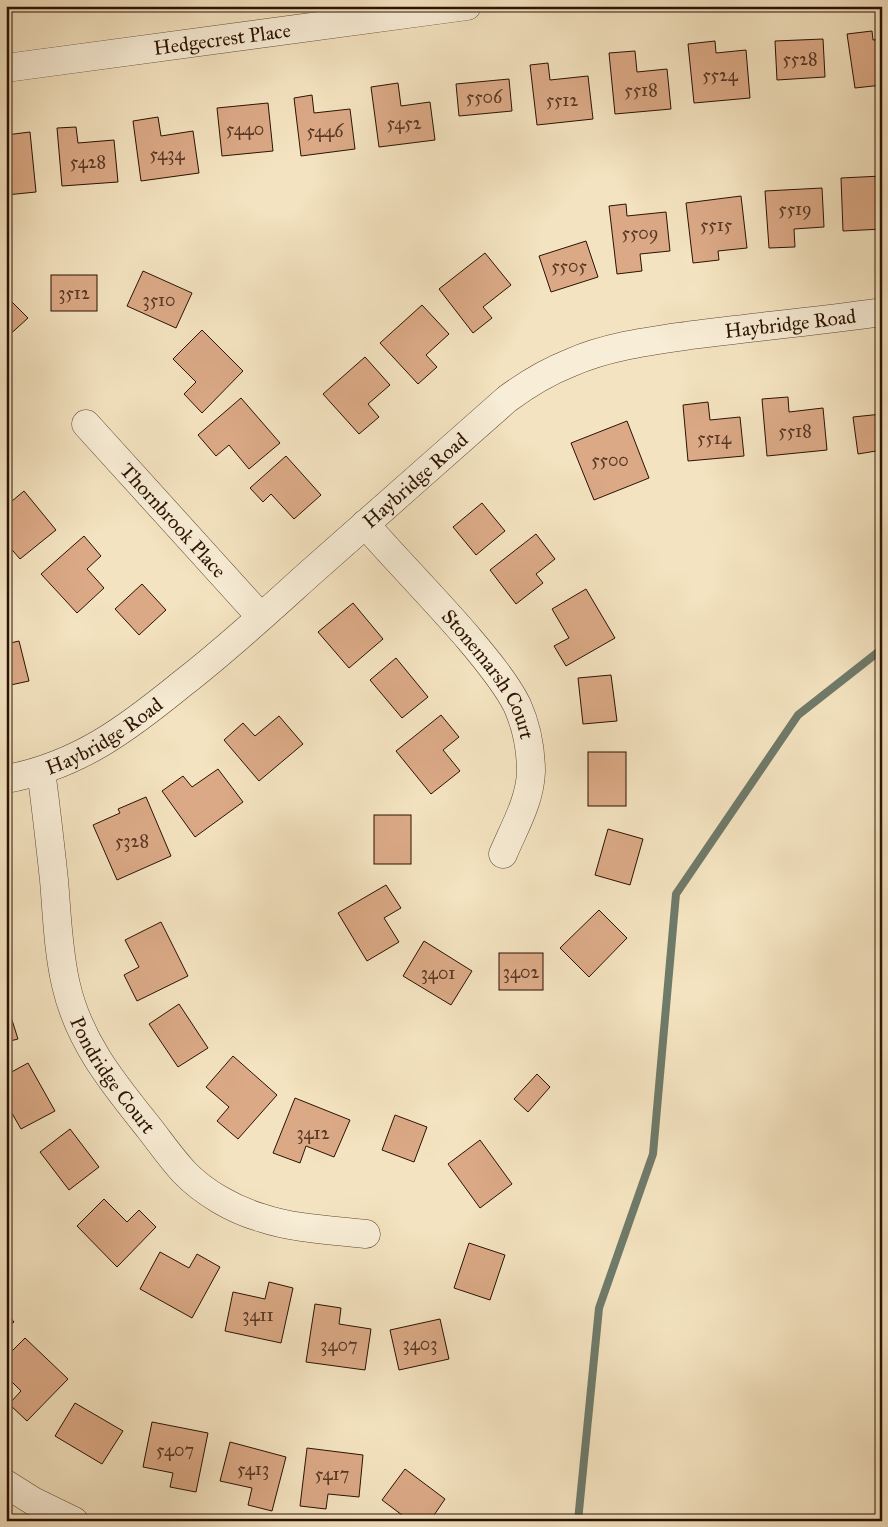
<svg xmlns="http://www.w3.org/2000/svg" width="888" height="1527" font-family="'IM FELL Great Primer',serif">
<rect width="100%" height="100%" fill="#f4e3c0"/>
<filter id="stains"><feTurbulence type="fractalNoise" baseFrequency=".004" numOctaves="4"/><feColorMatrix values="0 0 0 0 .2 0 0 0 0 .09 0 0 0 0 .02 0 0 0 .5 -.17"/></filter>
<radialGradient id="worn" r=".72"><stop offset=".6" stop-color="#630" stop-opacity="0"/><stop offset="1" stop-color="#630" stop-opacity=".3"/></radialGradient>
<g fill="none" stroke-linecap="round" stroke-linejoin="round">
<polyline stroke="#6f7a69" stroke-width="8" points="578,1521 599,1308 653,1154 676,894 798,715 882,649"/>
</g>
<g fill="#dba986" stroke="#2b1203">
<polygon points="872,31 873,40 882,39 882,85 855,88 847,34"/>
<polygon points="823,39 825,77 777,80 775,41"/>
<polygon points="715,41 716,53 746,50 750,98 694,103 688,44"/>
<polygon points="635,51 637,72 667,69 671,109 615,114 609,53"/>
<polygon points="548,63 550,80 588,76 593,119 537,125 530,65"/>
<polygon points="509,79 512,111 459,116 456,84"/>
<polygon points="398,83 401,106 430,102 435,140 379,147 371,87"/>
<polygon points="312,95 314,113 350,109 355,149 301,156 294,98"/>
<polygon points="268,103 273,151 222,156 217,108"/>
<polygon points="158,117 161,136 193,131 199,173 141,181 133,121"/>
<polygon points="76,127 78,143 114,140 118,182 62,186 57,128"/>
<polygon points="30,132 36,192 6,195 6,135"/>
<polygon points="882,176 882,229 843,231 841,178"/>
<polygon points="822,188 824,227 794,229 795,247 769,248 765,191"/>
<polygon points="741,196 747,248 718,251 719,260 693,263 686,203"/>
<polygon points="626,204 627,216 666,212 670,251 640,254 642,271 617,274 609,206"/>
<polygon points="586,241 598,277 551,292 539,256"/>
<polygon points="485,253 511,285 483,307 492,318 473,333 439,289"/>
<polygon points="143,271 192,293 176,328 127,306"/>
<rect x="51" y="275" width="46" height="36"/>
<polygon points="6,296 28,318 6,338"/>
<polygon points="422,305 449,334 426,355 437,367 418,384 380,343"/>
<polygon points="202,330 243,371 202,413 184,394 196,382 173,359"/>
<polygon points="365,357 390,385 368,404 379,417 359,434 323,394"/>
<polygon points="788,397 789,412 823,408 827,450 767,456 762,399"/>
<polygon points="241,398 280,443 249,469 229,445 216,456 198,435"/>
<polygon points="708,402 710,420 740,417 744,456 688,461 683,405"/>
<polygon points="882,414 882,450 858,454 853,417"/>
<polygon points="627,421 649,478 594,500 571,443"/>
<polygon points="286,456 321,495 294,519 271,494 263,502 250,488"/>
<polygon points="24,491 56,530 20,559 6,543 6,506"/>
<polygon points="482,503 505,531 476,555 453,527"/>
<polygon points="536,534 555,559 536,574 543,583 516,604 490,570"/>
<polygon points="84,536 101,556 87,569 104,588 77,613 41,574"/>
<polygon points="142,584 166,610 139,635 115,609"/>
<polygon points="586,589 615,638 566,666 554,646 569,638 552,609"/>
<polygon points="353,603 383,639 349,668 318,632"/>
<polygon points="19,641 29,681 6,686 6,644"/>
<polygon points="396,658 428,697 402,718 370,680"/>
<polygon points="611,675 617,721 583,724 578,678"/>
<polygon points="441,715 459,737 443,750 460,771 431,794 396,751"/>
<polygon points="279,716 303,744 259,781 224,740 243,723 255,736"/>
<rect x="588" y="752" width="38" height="54"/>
<polygon points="218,769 243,802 195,837 162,791 183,776 192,787"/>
<polygon points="146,797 171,856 117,880 93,825 120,813 118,809"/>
<rect x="374" y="815" width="37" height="49"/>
<polygon points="608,829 643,839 630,885 595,875"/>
<polygon points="386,885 401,908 384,918 399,942 367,961 338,913"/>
<polygon points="599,910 627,938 589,977 560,948"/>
<polygon points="161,922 188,976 137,1001 124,975 139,967 125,940"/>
<polygon points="424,941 472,971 451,1005 403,976"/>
<rect x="499" y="953" width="44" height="37"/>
<polygon points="6,1001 18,1039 6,1042"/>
<polygon points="179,1004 208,1048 178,1067 149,1024"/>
<polygon points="233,1056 277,1095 238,1139 217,1121 229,1107 206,1087"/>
<polygon points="28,1063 55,1111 21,1129 6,1103 6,1075"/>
<polygon points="537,1074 550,1087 528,1112 514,1099"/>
<polygon points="295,1098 350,1120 334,1157 306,1146 300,1163 273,1153"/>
<polygon points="395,1115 427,1127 414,1162 382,1150"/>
<polygon points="70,1129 99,1167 69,1190 40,1152"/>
<polygon points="480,1140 512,1184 480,1208 448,1164"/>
<polygon points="104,1199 127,1222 139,1210 156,1227 117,1267 77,1226"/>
<polygon points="469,1243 505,1255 490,1300 454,1288"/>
<polygon points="160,1252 189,1268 197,1254 220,1267 192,1318 140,1289"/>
<polygon points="269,1282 293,1288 281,1343 225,1331 233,1292 265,1299"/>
<polygon points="315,1304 341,1308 339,1324 371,1329 365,1370 306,1362"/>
<polygon points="6,1312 14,1322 6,1328"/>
<polygon points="440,1319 449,1359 399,1370 390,1330"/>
<polygon points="25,1338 68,1379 27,1421 9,1404 21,1391 6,1376 6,1357"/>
<polygon points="75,1403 123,1431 102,1464 55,1436"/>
<polygon points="152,1422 208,1433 196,1492 170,1487 173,1473 143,1467"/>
<polygon points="230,1442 286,1457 272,1511 248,1505 252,1488 220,1481"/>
<polygon points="307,1448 363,1455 359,1497 328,1494 326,1509 300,1506"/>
<polygon points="405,1469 445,1499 430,1521 410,1521 382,1500"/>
</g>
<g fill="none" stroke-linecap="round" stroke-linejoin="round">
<g stroke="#5d4632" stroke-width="29">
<g id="minor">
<path id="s1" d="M 6,68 L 467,6"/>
<path id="s2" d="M 86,424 L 261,617"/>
<path id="s3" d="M 365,524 C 399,563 436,600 470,640 C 486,659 506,683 517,705 C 526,725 531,749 531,772 C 530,801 514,828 503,854"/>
<path id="s4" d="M 41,771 C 46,807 50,843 54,880 C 57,915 58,951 66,985 C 79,1042 113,1083 149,1128 C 160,1142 171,1158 184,1172 C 204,1193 234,1210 262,1218 C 295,1229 332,1230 366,1234"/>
<path id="s5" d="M 6,779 C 78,766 128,728 183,683 C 227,649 268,611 309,574 C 375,516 441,457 507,399 C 526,385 547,372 570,363 C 608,346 651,341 692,335 C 755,327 819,321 882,312"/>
<polyline points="6,1484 33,1501 74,1521"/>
</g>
</g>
<use href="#minor" stroke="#f8edd6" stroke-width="28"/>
</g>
<g text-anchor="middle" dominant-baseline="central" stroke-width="5" stroke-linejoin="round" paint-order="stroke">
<g font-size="18" fill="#573824">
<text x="800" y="59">5528</text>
<text x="720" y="75">5524</text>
<text x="641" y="90">5518</text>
<text x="484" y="97">5506</text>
<text x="562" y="100">5512</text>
<text x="404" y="123">5452</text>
<text x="245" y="129">5440</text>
<text x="325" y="131">5446</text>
<text x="167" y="154">5434</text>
<text x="88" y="162">5428</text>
<text x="795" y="209">5519</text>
<text x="716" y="225">5515</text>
<text x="640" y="233">5509</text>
<text x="569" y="266">5505</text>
<text x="74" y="293">3512</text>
<text x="159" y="300">3510</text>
<text x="795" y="431">5518</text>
<text x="714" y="438">5514</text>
<text x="610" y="460">5500</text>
<text x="132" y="841">5328</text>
<text x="521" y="972">3402</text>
<text x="438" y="973">3401</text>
<text x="313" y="1133">3412</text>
<text x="258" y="1315">3411</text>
<text x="420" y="1344">3403</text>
<text x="339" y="1345">3407</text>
<text x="175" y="1450">5407</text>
<text x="253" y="1469">5413</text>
<text x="332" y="1474">5417</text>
</g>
<g font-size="20" fill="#2b1203" stroke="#f8edd6">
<text stroke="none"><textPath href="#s1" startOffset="218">Hedgecrest Place</textPath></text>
<text stroke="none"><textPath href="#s5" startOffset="932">Haybridge Road</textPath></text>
<text stroke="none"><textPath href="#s5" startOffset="512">Haybridge Road</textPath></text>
<text stroke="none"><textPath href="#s2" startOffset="130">Thornbrook Place</textPath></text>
<text stroke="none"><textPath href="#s3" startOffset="196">Stonemarsh Court</textPath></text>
<text stroke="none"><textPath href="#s5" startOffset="108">Haybridge Road</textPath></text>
<text stroke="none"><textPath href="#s4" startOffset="318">Pondridge Court</textPath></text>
</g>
</g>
<rect width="888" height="1527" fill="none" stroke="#f4e3c0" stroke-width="25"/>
<rect x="8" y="8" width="873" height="1512" fill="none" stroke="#2b1203" stroke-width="2.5"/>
<rect x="12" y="12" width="863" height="1502" fill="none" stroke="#2b1203"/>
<rect width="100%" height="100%" filter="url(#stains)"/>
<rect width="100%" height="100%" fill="url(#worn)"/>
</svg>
